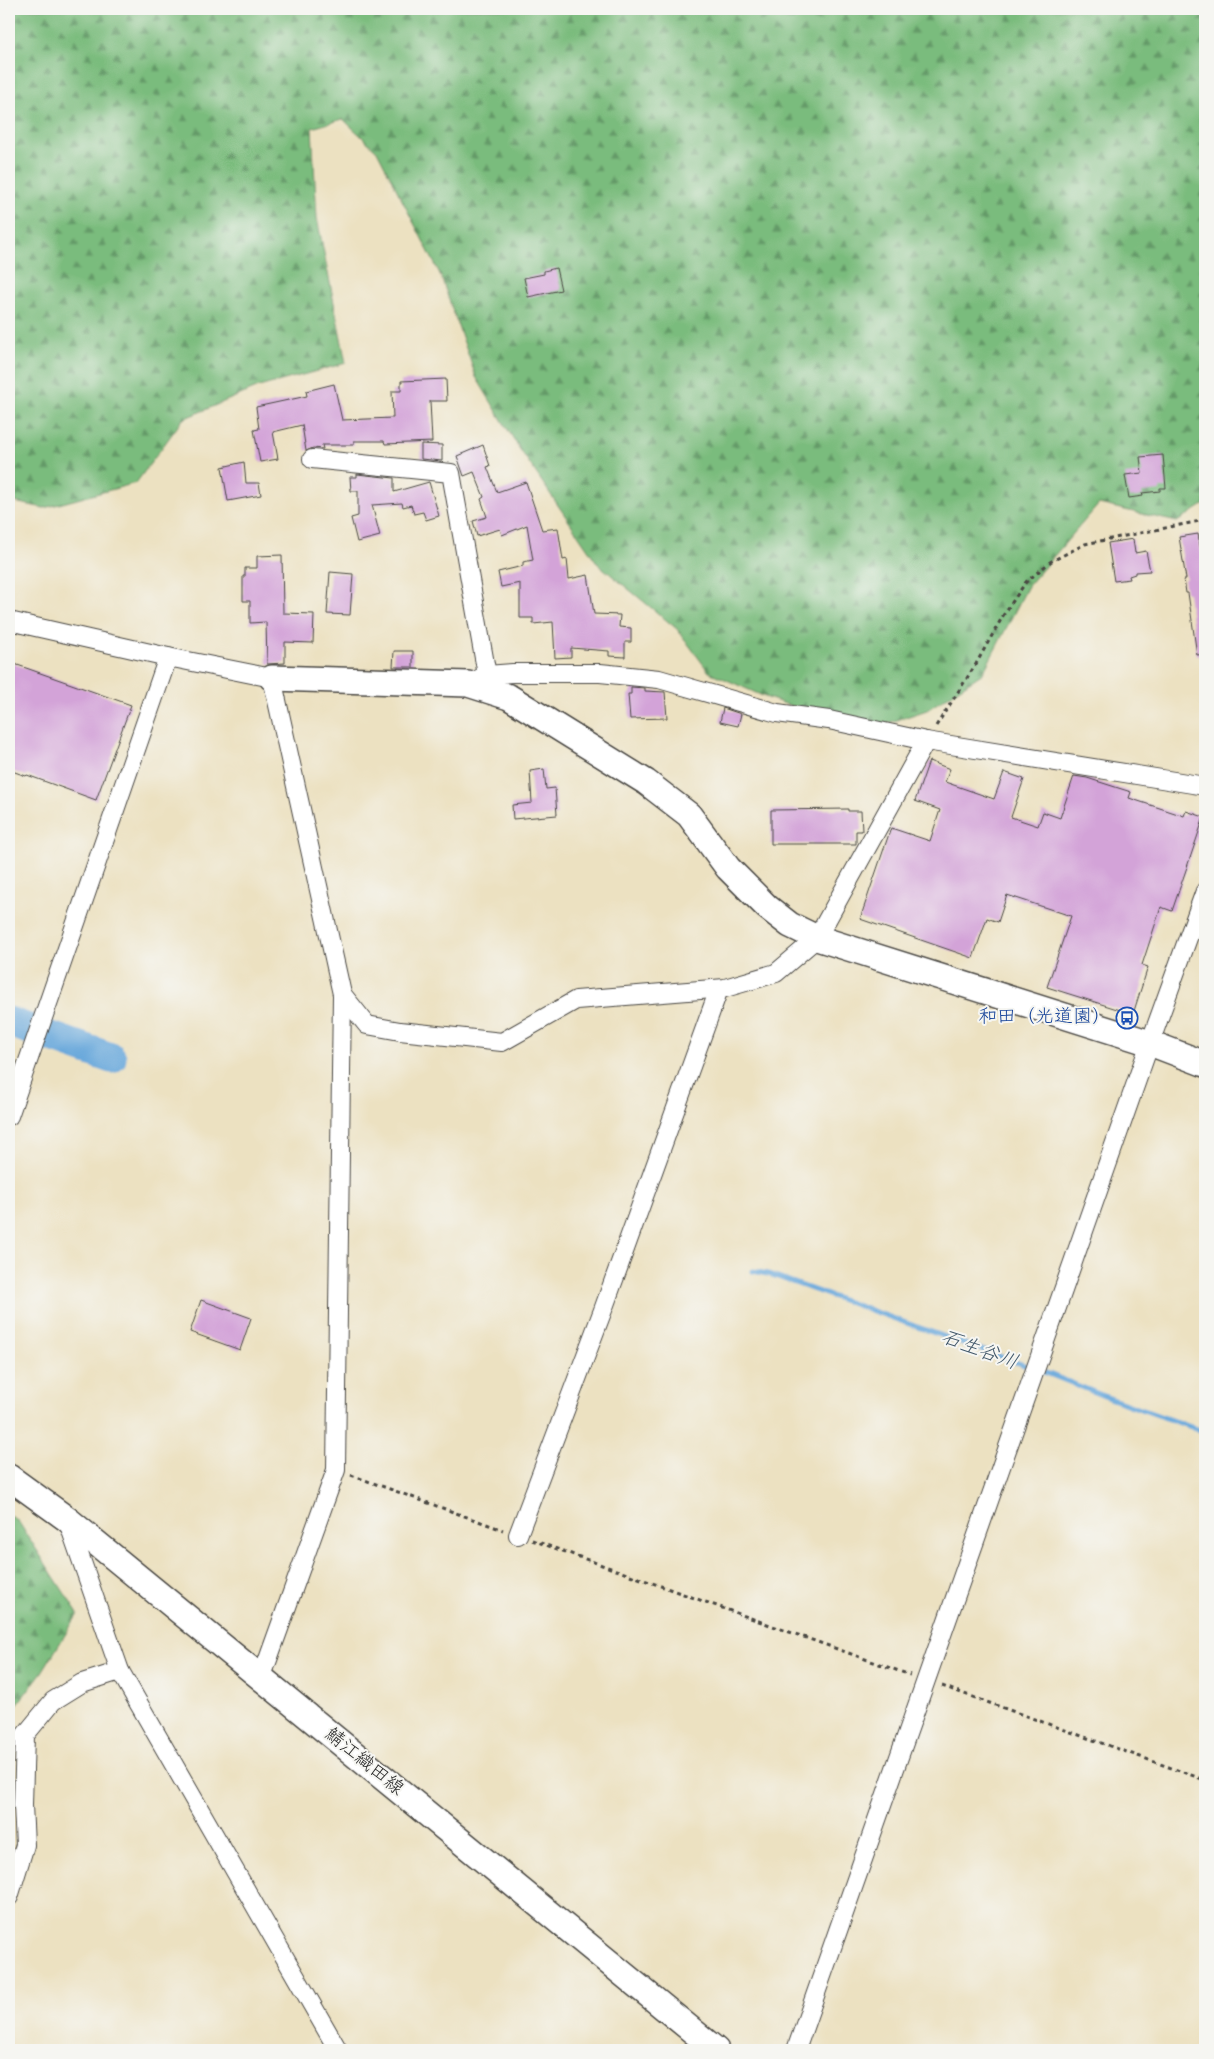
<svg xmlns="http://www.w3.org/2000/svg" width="1214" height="2059" font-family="'Gochi Hand','Klee One',sans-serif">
<defs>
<pattern id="forest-firs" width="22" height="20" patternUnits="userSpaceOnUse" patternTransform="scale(1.25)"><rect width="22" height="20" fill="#7abc7d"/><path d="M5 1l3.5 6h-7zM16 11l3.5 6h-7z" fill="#649967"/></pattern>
</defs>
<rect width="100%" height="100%" fill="#f6f6f2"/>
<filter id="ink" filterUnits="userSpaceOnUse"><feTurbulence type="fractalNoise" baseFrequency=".02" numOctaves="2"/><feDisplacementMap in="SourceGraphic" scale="10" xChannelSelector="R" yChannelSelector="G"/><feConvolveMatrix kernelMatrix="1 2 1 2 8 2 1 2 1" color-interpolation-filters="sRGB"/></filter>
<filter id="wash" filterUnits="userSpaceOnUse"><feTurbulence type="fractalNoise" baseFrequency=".0096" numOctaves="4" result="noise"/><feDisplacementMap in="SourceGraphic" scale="20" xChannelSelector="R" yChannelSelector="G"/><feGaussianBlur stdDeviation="1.12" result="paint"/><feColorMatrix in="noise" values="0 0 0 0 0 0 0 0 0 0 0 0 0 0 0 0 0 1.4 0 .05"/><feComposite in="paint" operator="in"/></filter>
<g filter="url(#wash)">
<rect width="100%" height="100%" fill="#ece1c1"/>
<g fill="url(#forest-firs)" stroke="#527454">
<polygon points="9,9 1205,9 1205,504 1177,522 1099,504 1028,586 983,673 927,710 864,731 765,697 709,672 677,629 598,564 519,448 476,377 440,274 377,151 343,119 312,128 317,218 346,363 259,387 183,419 136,483 44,508 9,501"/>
<polygon points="9,1515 18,1521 78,1614 42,1672 9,1715"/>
</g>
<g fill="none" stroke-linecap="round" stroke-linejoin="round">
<polyline stroke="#69a8db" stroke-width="5" points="753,1271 772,1275 1049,1374 1104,1396 1205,1432"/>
<polyline stroke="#69a8db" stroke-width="31" points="9,1022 111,1058"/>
</g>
<g id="blocks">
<g fill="#d3a3d8">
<polygon points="556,268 561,290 528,297 524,278 544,274 544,271"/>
<polygon points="446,379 447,401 430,401 432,442 385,444 384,441 354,441 354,445 322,445 323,449 313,448 306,451 302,425 273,432 278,459 260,462 254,430 259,429 256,407 307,396 306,391 334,384 342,420 393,418 392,391 401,391 401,381"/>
<polygon points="421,444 442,445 442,461 421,459"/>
<polygon points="483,445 490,466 487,467 497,492 526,482 542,530 558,528 563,560 567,559 569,579 588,575 594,614 620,615 619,627 631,628 631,642 625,642 625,657 609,656 609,651 571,648 571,657 555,658 553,622 533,624 533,618 520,618 520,583 501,587 498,572 523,566 523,562 533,560 527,525 502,535 500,529 477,536 473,521 487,517 481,499 484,497 474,472 464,476 457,456"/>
<polygon points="1163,455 1166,488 1160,488 1160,491 1142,493 1143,496 1129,498 1125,475 1142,473 1140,457"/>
<polygon points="244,462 246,483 259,483 261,495 228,501 222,467"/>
<polygon points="357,474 394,478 394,492 429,482 439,516 426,520 423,512 414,514 411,505 403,507 402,503 372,505 380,536 357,542 351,518 358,516 358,491 351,491 350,477 357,477"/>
<polygon points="1198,534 1201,551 1205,551 1205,654 1197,655 1188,593 1186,593 1184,579 1186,579 1179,537"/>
<polygon points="1133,539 1135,553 1146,551 1150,571 1135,572 1135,574 1129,576 1130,579 1114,581 1108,543"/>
<polygon points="282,555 283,613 314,614 313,643 285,642 285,663 267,664 266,622 250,623 250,601 243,601 243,576 245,576 245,568 257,568 257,556"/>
<polygon points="330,572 353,574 350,615 327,614"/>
<polygon points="394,651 413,651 413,667 393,667"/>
<polygon points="9,662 131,705 96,800 27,775 26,776 9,770"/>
<polygon points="631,687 645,688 645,691 665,692 667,718 630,719 628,694 631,694"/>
<polygon points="723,708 741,714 738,726 720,722"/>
<polygon points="929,761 950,769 945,782 994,799 1004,772 1024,779 1011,817 1038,826 1043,812 1060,818 1074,776 1087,778 1131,792 1129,798 1184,816 1186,811 1204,817 1172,911 1161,907 1142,965 1148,967 1133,1014 1047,987 1071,916 1007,895 998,922 987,918 973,958 860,919 891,828 930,841 940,810 915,801"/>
<polygon points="544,769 546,789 555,788 557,815 513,819 512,805 532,803 530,771"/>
<polygon points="848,809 848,811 861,811 862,831 856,831 856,844 771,844 771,810"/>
<polygon points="201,1300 251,1318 240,1350 190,1332"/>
</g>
</g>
</g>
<g filter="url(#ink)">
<use href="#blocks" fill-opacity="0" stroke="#484642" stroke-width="1"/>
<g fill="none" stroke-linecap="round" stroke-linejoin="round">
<g stroke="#484642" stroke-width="20">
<g id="street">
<polyline points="312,459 451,473 487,675"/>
<polyline points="9,621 168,657 272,678 342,994 336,1470 261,1679"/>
<polyline points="468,684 487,675 513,673 600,673 659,679 777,713 829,720 926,741 1205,786"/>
<polyline points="342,994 367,1025 400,1031 502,1042 576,1000 725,988 776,973 817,938 926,741"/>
<polyline points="9,1116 168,657"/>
<polyline points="67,1519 120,1671 338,2050"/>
<polyline points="518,1535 603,1310 719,989"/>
<polyline points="9,1897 25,1845 23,1805 25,1735 53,1701 82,1683 120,1671"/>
<polyline points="796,2050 1150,1043 1205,891"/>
</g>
</g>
<g stroke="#484642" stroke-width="28">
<g id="secondary">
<polyline points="272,678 468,684 509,697 646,782 689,815 728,868 767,907 790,925 817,938 1150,1043 1205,1064"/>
<polyline points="9,1477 67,1519 716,2050"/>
</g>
</g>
<g stroke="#484642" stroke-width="3" stroke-dasharray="4 4" stroke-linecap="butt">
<polyline points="936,726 976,664 1004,614 1026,582 1050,562 1085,544 1205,520"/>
<polyline points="351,1475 503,1530"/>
<polyline points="532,1540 910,1675"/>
<polyline points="942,1686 1205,1780"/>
</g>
<use href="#street" stroke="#fff" stroke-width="18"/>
<use href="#secondary" stroke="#fff" stroke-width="25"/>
</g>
</g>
<defs>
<g id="bus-ring" transform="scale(1.125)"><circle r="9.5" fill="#f6f6f2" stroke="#1a4fb4" stroke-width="1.5"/><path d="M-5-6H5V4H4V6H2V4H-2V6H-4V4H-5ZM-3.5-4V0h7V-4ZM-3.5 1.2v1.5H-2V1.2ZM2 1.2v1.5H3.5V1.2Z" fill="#1a4fb4"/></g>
</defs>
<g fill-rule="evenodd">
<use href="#bus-ring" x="1127" y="1018"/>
</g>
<g text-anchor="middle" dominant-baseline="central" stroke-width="4" stroke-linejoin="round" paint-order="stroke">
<g font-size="19" fill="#164399" stroke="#f6f6f2" text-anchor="end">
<text x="1111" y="1018">和田（光道園）</text>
</g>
<g font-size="19" fill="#2b2b2b" stroke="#f6f6f2">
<text transform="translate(363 1763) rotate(39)">鯖江織田線</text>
</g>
<g font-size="20" font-style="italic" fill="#415769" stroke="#f6f6f2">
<text transform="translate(979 1352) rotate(20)">石生谷川</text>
</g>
</g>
<rect width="1214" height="2059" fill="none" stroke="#f6f6f2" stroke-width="30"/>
</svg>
